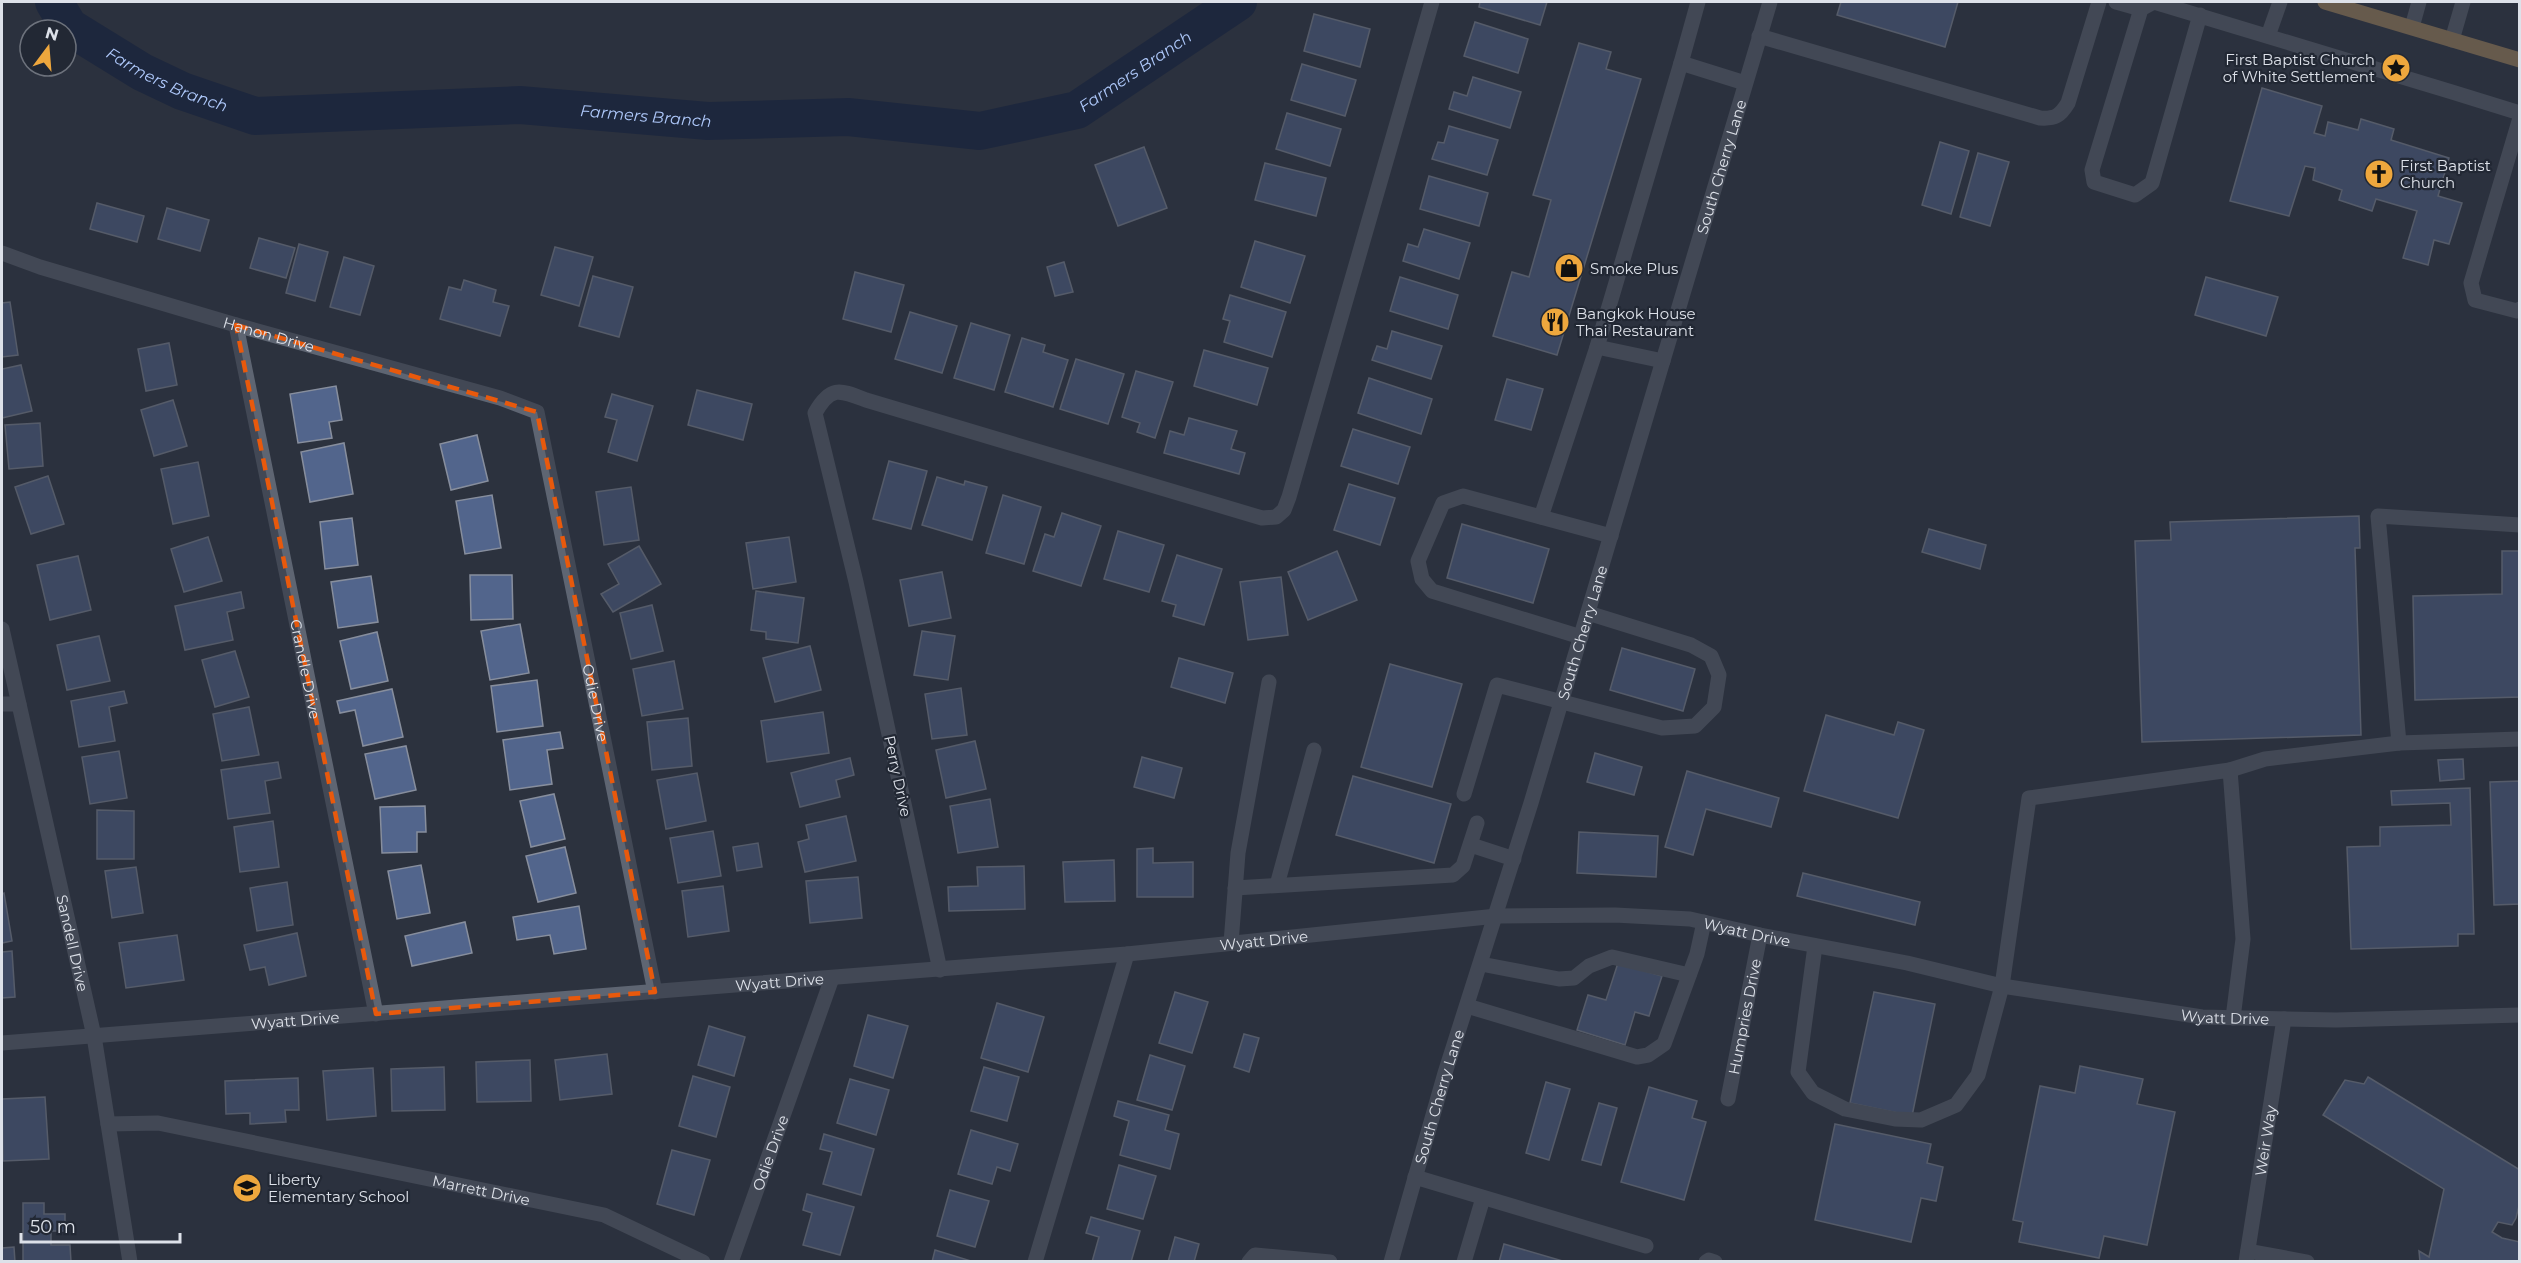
<svg xmlns="http://www.w3.org/2000/svg" width="2521" height="1263" font-family="Montserrat,sans-serif">
<rect width="100%" height="100%" fill="#2c323e"/>
<g fill="none" stroke-linecap="round" stroke-linejoin="round">
<path stroke="#0d1c3d" stroke-width="38" id="s1" d="M 54,2 L 69,27 L 142,72 L 182,91 L 255,116 L 520,105 L 708,121 L 848,117 L 980,131 L 1077,110 L 1238,2"/>
</g>
<g fill="#52658c" stroke="#878e9d" stroke-width="1.5">
<polygon points="1480,2 1547,2 1540,25 1479,7"/>
<polygon points="1841,2 1958,2 1945,47 1837,15"/>
<polygon points="1314,14 1370,29 1360,67 1304,51"/>
<polygon points="1475,22 1528,39 1518,73 1464,56"/>
<polygon points="1579,43 1611,52 1606,69 1641,79 1557,355 1493,336 1512,272 1529,277 1551,200 1533,195"/>
<polygon points="1302,64 1356,80 1345,116 1291,100"/>
<polygon points="1473,77 1521,92 1510,128 1449,109 1454,92 1467,96"/>
<polygon points="2262,88 2322,106 2314,133 2325,136 2328,122 2358,130 2361,119 2394,129 2391,140 2449,158 2438,196 2462,203 2449,244 2434,240 2428,265 2403,258 2417,211 2376,199 2372,211 2339,200 2342,190 2313,180 2315,168 2305,166 2289,216 2230,201"/>
<polygon points="1287,113 1341,129 1330,166 1276,149"/>
<polygon points="1449,126 1498,140 1487,175 1432,159 1438,142 1444,143"/>
<polygon points="1940,142 1969,151 1951,214 1922,205"/>
<polygon points="1144,147 1167,208 1118,226 1095,165"/>
<polygon points="1978,153 2009,162 1990,226 1960,217"/>
<polygon points="1265,163 1326,178 1316,216 1255,200"/>
<polygon points="1429,176 1488,193 1479,226 1420,209"/>
<polygon points="97,203 144,216 137,242 90,229"/>
<polygon points="167,208 209,220 200,251 158,239"/>
<polygon points="1424,229 1470,243 1459,279 1403,261 1408,244 1418,247"/>
<polygon points="259,238 295,248 286,278 250,268"/>
<polygon points="1255,241 1305,256 1290,303 1241,287"/>
<polygon points="299,244 328,252 315,301 286,293"/>
<polygon points="555,247 593,257 579,306 541,295"/>
<polygon points="344,257 374,266 360,315 330,307"/>
<polygon points="1064,262 1073,292 1055,296 1047,267"/>
<polygon points="855,272 904,285 891,332 843,319"/>
<polygon points="593,276 633,287 619,337 579,326"/>
<polygon points="1400,277 1458,295 1448,329 1390,311"/>
<polygon points="2206,277 2278,297 2266,336 2195,315"/>
<polygon points="464,280 496,290 493,302 509,306 500,336 440,319 449,287 461,290"/>
<polygon points="1230,295 1286,312 1272,357 1224,342 1230,321 1223,319"/>
<polygon points="10,302 18,355 2,357 2,303"/>
<polygon points="910,312 957,326 942,373 895,359"/>
<polygon points="971,323 1010,335 994,390 954,378"/>
<polygon points="1392,331 1442,346 1431,379 1372,360 1377,346 1387,349"/>
<polygon points="1022,338 1045,345 1043,352 1068,360 1053,407 1005,392"/>
<polygon points="169,343 177,385 146,391 138,349"/>
<polygon points="1204,350 1268,368 1257,405 1194,386"/>
<polygon points="1076,359 1124,374 1108,424 1060,409"/>
<polygon points="21,365 32,411 2,418 2,369"/>
<polygon points="1136,371 1173,382 1155,438 1137,432 1140,423 1122,417"/>
<polygon points="1369,378 1432,399 1421,434 1358,413"/>
<polygon points="1507,379 1543,389 1531,430 1495,420"/>
<polygon points="336,386 342,420 329,422 332,438 298,443 290,394"/>
<polygon points="697,390 752,404 743,440 688,425"/>
<polygon points="612,394 653,406 637,461 608,452 617,420 605,417"/>
<polygon points="173,400 187,446 154,456 141,410"/>
<polygon points="1189,418 1237,431 1231,449 1245,453 1239,474 1164,453 1170,431 1184,435"/>
<polygon points="40,423 43,466 9,469 5,425"/>
<polygon points="1353,429 1410,447 1398,484 1341,466"/>
<polygon points="477,435 488,481 451,490 440,444"/>
<polygon points="344,443 353,494 310,502 301,452"/>
<polygon points="889,461 927,471 911,529 873,519"/>
<polygon points="198,462 209,516 173,524 161,469"/>
<polygon points="48,476 64,524 31,534 15,487"/>
<polygon points="937,477 964,485 965,481 987,487 972,540 922,525"/>
<polygon points="1349,484 1395,498 1380,545 1334,530"/>
<polygon points="631,487 639,540 604,545 596,492"/>
<polygon points="492,495 501,548 465,554 456,501"/>
<polygon points="1003,495 1041,507 1024,564 986,553"/>
<polygon points="1062,513 1101,526 1081,586 1033,571 1045,534 1054,537"/>
<polygon points="2359,516 2360,548 2355,548 2361,735 2142,742 2135,541 2171,540 2170,522"/>
<polygon points="352,518 358,565 325,569 320,522"/>
<polygon points="1462,524 1549,549 1533,603 1447,578"/>
<polygon points="1929,529 1986,545 1980,569 1922,552"/>
<polygon points="1118,531 1164,545 1149,592 1104,579"/>
<polygon points="208,537 222,581 184,592 171,549"/>
<polygon points="789,537 796,582 753,589 746,543"/>
<polygon points="639,546 661,584 613,612 601,594 619,584 608,564"/>
<polygon points="1337,551 1357,600 1308,620 1288,572"/>
<polygon points="2502,551 2520,551 2520,697 2415,700 2413,596 2502,594"/>
<polygon points="1177,555 1222,569 1204,625 1173,616 1176,605 1162,601"/>
<polygon points="78,556 91,610 50,620 37,565"/>
<polygon points="942,572 951,618 909,626 900,580"/>
<polygon points="470,575 512,575 513,619 471,620"/>
<polygon points="371,576 378,622 338,628 331,582"/>
<polygon points="1281,577 1288,635 1248,640 1240,582"/>
<polygon points="756,591 804,598 798,643 766,639 766,632 751,630"/>
<polygon points="241,592 244,608 227,612 233,640 185,650 175,606"/>
<polygon points="652,605 663,651 631,659 620,613"/>
<polygon points="520,624 529,673 490,680 481,631"/>
<polygon points="922,631 955,636 948,680 914,675"/>
<polygon points="377,632 388,681 351,689 340,641"/>
<polygon points="99,636 110,681 67,690 57,645"/>
<polygon points="810,646 821,690 775,702 763,658"/>
<polygon points="1622,648 1695,669 1683,711 1610,690"/>
<polygon points="235,651 249,697 215,707 202,660"/>
<polygon points="1179,658 1233,673 1225,703 1171,687"/>
<polygon points="674,661 683,709 642,716 633,669"/>
<polygon points="1390,664 1462,684 1432,787 1361,767"/>
<polygon points="537,680 543,726 497,732 491,686"/>
<polygon points="961,688 967,735 932,739 925,694"/>
<polygon points="392,689 403,737 363,746 355,710 340,713 337,701"/>
<polygon points="124,691 127,703 109,707 115,741 79,747 71,701"/>
<polygon points="249,707 259,755 222,761 213,714"/>
<polygon points="823,712 829,753 767,762 761,721"/>
<polygon points="1826,715 1894,735 1898,722 1924,730 1898,818 1804,791"/>
<polygon points="688,718 692,766 652,770 647,722"/>
<polygon points="560,732 563,748 547,750 552,784 510,790 503,740"/>
<polygon points="975,741 986,789 946,798 936,750"/>
<polygon points="406,746 416,790 375,799 365,754"/>
<polygon points="119,751 127,798 90,804 82,757"/>
<polygon points="1595,753 1642,767 1634,795 1587,782"/>
<polygon points="1142,757 1182,768 1174,798 1134,787"/>
<polygon points="850,758 854,775 836,780 840,797 800,807 791,773"/>
<polygon points="2463,759 2464,779 2440,781 2438,760"/>
<polygon points="278,762 281,778 265,781 270,813 228,819 221,770"/>
<polygon points="1687,771 1779,798 1771,827 1706,809 1693,855 1665,847"/>
<polygon points="697,773 706,821 666,829 657,780"/>
<polygon points="1353,776 1451,804 1434,863 1336,835"/>
<polygon points="2520,781 2520,904 2494,905 2490,782"/>
<polygon points="2470,788 2474,934 2458,934 2458,946 2351,949 2347,847 2380,846 2380,827 2451,825 2450,803 2392,805 2391,791"/>
<polygon points="554,794 565,839 531,847 520,801"/>
<polygon points="990,799 998,847 958,853 950,806"/>
<polygon points="425,806 426,832 417,832 417,852 382,853 380,807"/>
<polygon points="97,810 134,811 134,859 97,859"/>
<polygon points="846,816 856,861 805,872 798,842 809,839 806,825"/>
<polygon points="273,821 279,867 240,872 234,827"/>
<polygon points="713,831 721,876 678,883 670,838"/>
<polygon points="1579,832 1658,836 1656,877 1577,873"/>
<polygon points="758,843 762,867 737,871 733,847"/>
<polygon points="565,847 576,893 538,902 526,856"/>
<polygon points="1153,848 1153,863 1193,862 1193,897 1137,897 1137,849"/>
<polygon points="1114,860 1115,901 1065,902 1063,862"/>
<polygon points="421,865 430,913 397,919 388,871"/>
<polygon points="1024,866 1025,909 949,911 948,887 978,886 977,867"/>
<polygon points="136,867 143,913 112,918 105,871"/>
<polygon points="1803,873 1920,902 1915,925 1797,896"/>
<polygon points="858,877 862,918 810,923 806,881"/>
<polygon points="287,882 293,925 257,931 250,888"/>
<polygon points="723,886 729,931 688,937 682,891"/>
<polygon points="4,893 12,941 2,943 2,894"/>
<polygon points="579,906 586,949 554,954 550,935 517,940 513,917"/>
<polygon points="465,922 472,953 412,966 405,936"/>
<polygon points="297,933 306,976 269,985 265,967 250,970 244,945"/>
<polygon points="177,935 184,980 126,988 119,943"/>
<polygon points="12,951 15,997 2,998 2,952"/>
<polygon points="1618,963 1662,976 1649,1016 1635,1012 1625,1045 1577,1030 1588,995 1606,1000"/>
<polygon points="1175,992 1208,1002 1192,1053 1159,1043"/>
<polygon points="1874,992 1935,1004 1912,1116 1850,1103"/>
<polygon points="997,1003 1044,1017 1028,1072 981,1058"/>
<polygon points="868,1015 908,1026 893,1078 854,1066"/>
<polygon points="709,1026 745,1037 734,1076 698,1065"/>
<polygon points="1244,1034 1259,1038 1249,1072 1234,1067"/>
<polygon points="607,1054 612,1094 560,1100 555,1060"/>
<polygon points="1150,1055 1185,1066 1172,1110 1137,1100"/>
<polygon points="530,1060 531,1101 477,1102 476,1062"/>
<polygon points="2080,1066 2143,1079 2137,1104 2175,1112 2147,1245 2104,1236 2099,1258 2019,1242 2023,1222 2013,1220 2040,1086 2075,1093"/>
<polygon points="444,1067 445,1110 392,1111 391,1069"/>
<polygon points="984,1067 1019,1077 1007,1121 971,1111"/>
<polygon points="373,1068 376,1116 327,1120 323,1071"/>
<polygon points="693,1076 730,1087 716,1137 679,1126"/>
<polygon points="2368,1077 2520,1170 2520,1202 2516,1218 2512,1225 2498,1222 2492,1232 2502,1238 2520,1242 2520,1262 2420,1262 2419,1251 2429,1257 2444,1189 2323,1115 2345,1080 2364,1084"/>
<polygon points="298,1078 299,1110 285,1110 286,1122 250,1124 250,1113 226,1114 225,1081"/>
<polygon points="850,1079 889,1090 876,1135 837,1123"/>
<polygon points="1546,1082 1570,1089 1549,1160 1526,1153"/>
<polygon points="1649,1087 1697,1101 1692,1118 1706,1122 1684,1200 1621,1182"/>
<polygon points="45,1097 49,1159 3,1161 2,1099"/>
<polygon points="1118,1101 1169,1115 1165,1130 1179,1134 1170,1169 1120,1155 1129,1121 1114,1116"/>
<polygon points="1599,1103 1617,1108 1601,1165 1582,1160"/>
<polygon points="1835,1124 1931,1144 1927,1163 1943,1167 1936,1201 1921,1198 1911,1242 1815,1220"/>
<polygon points="971,1130 1018,1144 1010,1171 997,1167 992,1184 958,1174"/>
<polygon points="824,1134 874,1149 861,1195 823,1184 832,1152 820,1149"/>
<polygon points="672,1150 710,1160 694,1215 657,1204"/>
<polygon points="1119,1165 1156,1176 1143,1219 1107,1209"/>
<polygon points="950,1190 989,1201 975,1247 937,1236"/>
<polygon points="807,1194 854,1207 840,1255 803,1245 812,1213 803,1210"/>
<polygon points="23,1203 44,1203 44,1214 65,1214 65,1231 51,1231 51,1245 70,1245 71,1262 23,1262"/>
<polygon points="1091,1217 1140,1231 1131,1262 1092,1262 1099,1237 1086,1233"/>
<polygon points="1175,1237 1199,1244 1194,1262 1168,1262"/>
<polygon points="1504,1244 1566,1262 1499,1262"/>
<polygon points="14,1247 15,1262 2,1262 2,1248"/>
<polygon points="935,1250 971,1261 971,1262 932,1262"/>
</g>
<g fill="none" stroke-linecap="round" stroke-linejoin="round">
<g stroke="#5e6572" stroke-width="15">
<polyline points="1698,2 1681,63 1745,83"/>
<polyline points="2116,2 2141,9"/>
<path d="M 2200,15 L 2152,183 L 2135,195 L 2094,182 L 2092,170 L 2141,9 L 2154,2 C 2275,39 2398,75 2520,113"/>
<polyline points="2412,27 2419,2"/>
<path d="M 1759,36 L 2040,118 C 2055,119 2060,116 2068,103 L 2099,2"/>
<polyline points="2268,36 2280,2"/>
<polyline points="2452,40 2463,2"/>
<polyline points="2520,118 2471,283 2475,300 2517,311 2520,309"/>
<path id="s2" d="M 2,253 L 40,267 L 236,325 L 500,398 L 537,412 L 655,992"/>
<path id="s3" d="M 236,325 L 376,1014"/>
<polyline points="1663,361 1597,347 1681,63"/>
<polyline points="1541,517 1597,347"/>
<path id="s4" d="M 2,629 L 94,1036 L 130,1262"/>
<polyline points="1581,637 1432,591 1422,579 1418,561 1443,503 1463,496 1611,536"/>
<polyline points="2,704 19,704"/>
<polyline points="2399,743 2378,516 2520,525"/>
<polyline points="2230,770 2265,759 2399,743 2520,739"/>
<polyline points="1464,794 1497,685 1662,728 1695,726 1714,707 1719,675 1711,656 1691,645 1588,613"/>
<polyline points="1471,845 1514,859"/>
<polyline points="1277,885 1314,750"/>
<polyline points="1235,888 1453,875 1463,866 1477,823"/>
<polyline points="1231,943 1238,853 1269,682"/>
<polyline points="1815,946 1798,1072 1813,1093 1845,1109 1895,1119 1921,1120 1956,1105 1978,1075 2002,986 2029,798 2230,770 2243,939 2233,1018"/>
<polyline points="1481,964 1559,979 1574,978 1589,966 1612,957 1689,975"/>
<path d="M 940,970 L 856,582 L 815,413 C 831,385 840,390 866,400 L 1225,507 L 1262,518 L 1276,517 L 1284,510 L 1289,497 L 1432,2"/>
<polyline points="1467,1006 1637,1057 1648,1055 1664,1044 1697,954 1704,922"/>
<path id="s5" d="M 2,1043 L 1127,954 L 1497,916 L 1615,915 L 1690,919 L 1760,935 L 1907,963 L 2002,986 L 2202,1017 L 2336,1020 L 2520,1015"/>
<path id="s6" d="M 1728,1099 L 1760,935"/>
<path id="s7" d="M 108,1124 L 158,1123 L 604,1215 L 703,1262"/>
<polyline points="1415,1177 1646,1246"/>
<polyline points="2248,1251 2307,1262"/>
<path id="s8" d="M 731,1262 L 832,978"/>
<polyline points="1035,1262 1127,954"/>
<polyline points="1249,1262 1255,1255 1330,1262"/>
<path id="s9" d="M 1391,1262 L 1445,1073 L 1531,803 L 1770,2"/>
<polyline points="1464,1262 1483,1198"/>
<polyline points="1706,1262 1709,1260 1715,1262"/>
<path id="s10" d="M 2246,1262 L 2284,1019"/>
</g>
<polyline stroke="#ae8c5e" stroke-width="15" points="2325,2 2520,60"/>
</g>
<path d="M0 0H2521V1263H0ZM 236,325 L 537,412 L 655,992 L 376,1014 Z" fill="#2c323e" fill-opacity=".55" fill-rule="evenodd"/>
<path fill="none" stroke="#e8590c" stroke-width="4.5" stroke-dasharray="12 8" stroke-linejoin="round" d="M 236,325 L 537,412 L 655,992 L 376,1014 Z"/>
<defs>
<g id="sight-disc" transform="scale(1.5)"><circle r="9.5" fill="#eea73d" stroke="#222834"/><path d="M0-6L1.8-2.2L6-1.7L2.9 1.2L3.7 5.4L0 3.3L-3.7 5.4L-2.9 1.2L-6-1.7L-1.8-2.2Z" fill="#111"/></g>
<g id="church-disc" transform="scale(1.5)"><circle r="9.5" fill="#eea73d" stroke="#222834"/><path d="M-1.2-6h2.4v3.5h3.3v2.4h-3.3V6h-2.4V-.1h-3.3v-2.4h3.3Z" fill="#111"/></g>
<g id="shop-disc" transform="scale(1.5)"><circle r="9.5" fill="#eea73d" stroke="#222834"/><path d="M-5-2.5h2.3a2.7 3.5 0 0 1 5.4 0H5L5.5 6h-11ZM-1.5-2.5h3a1.5 2.3 0 0 0-3 0Z" fill="#111"/></g>
<g id="restaurant-disc" transform="scale(1.5)"><circle r="9.5" fill="#eea73d" stroke="#222834"/><path d="M-5-6h1v4h1v-4h1v4h1v-4h1v5L-1.5 .5V6h-2V.5L-5-1ZM5-6V6H3V1.5H1.5Q1.5-4 5-6Z" fill="#111"/></g>
<g id="school-disc" transform="scale(1.5)"><circle r="9.5" fill="#eea73d" stroke="#222834"/><path d="M0-5L7-2L0 1L-7-2ZM-4 1L0 2.5L4 1V4Q0 6-4 4Z" fill="#111"/></g>
</defs>
<g fill-rule="evenodd">
<use href="#sight-disc" x="2396" y="68"/>
<use href="#church-disc" x="2379" y="174"/>
<use href="#shop-disc" x="1569" y="268"/>
<use href="#restaurant-disc" x="1555" y="322"/>
<use href="#school-disc" x="247" y="1188"/>
</g>
<g text-anchor="middle" dominant-baseline="central" stroke-width="4.5" stroke-linejoin="round" paint-order="stroke">
<g font-size="15" fill="#dde1e9" stroke="#222834" text-anchor="start">
<text x="2375" y="59" text-anchor="end">First Baptist Church<tspan x="2375" dy="17">of White Settlement</tspan></text>
<text x="2400" y="165">First Baptist<tspan x="2400" dy="17">Church</tspan></text>
<text x="1590" y="268">Smoke Plus</text>
<text x="1576" y="313">Bangkok House<tspan x="1576" dy="17">Thai Restaurant</tspan></text>
<text x="268" y="1179">Liberty<tspan x="268" dy="17">Elementary School</tspan></text>
</g>
<g font-size="15" fill="#dde1e9" stroke="#222834">
<text stroke="none"><textPath href="#s9" startOffset="1144">South Cherry Lane</textPath></text>
<text stroke="none"><textPath href="#s2" startOffset="279">Hanon Drive</textPath></text>
<text stroke="none"><textPath href="#s9" startOffset="658">South Cherry Lane</textPath></text>
<text stroke="none"><textPath href="#s3" startOffset="351">Crandle Drive</textPath></text>
<text stroke="none"><textPath href="#s2" startOffset="855">Odie Drive</textPath></text>
<text transform="translate(898 776) rotate(78)">Perry Drive</text>
<text stroke="none"><textPath href="#s5" startOffset="1752">Wyatt Drive</textPath></text>
<text stroke="none"><textPath href="#s5" startOffset="1266">Wyatt Drive</textPath></text>
<text stroke="none"><textPath href="#s4" startOffset="322">Sandell Drive</textPath></text>
<text stroke="none"><textPath href="#s5" startOffset="780">Wyatt Drive</textPath></text>
<text stroke="none"><textPath href="#s5" startOffset="2238">Wyatt Drive</textPath></text>
<text stroke="none"><textPath href="#s6" startOffset="84">Humpries Drive</textPath></text>
<text stroke="none"><textPath href="#s5" startOffset="294">Wyatt Drive</textPath></text>
<text stroke="none"><textPath href="#s9" startOffset="172">South Cherry Lane</textPath></text>
<text stroke="none"><textPath href="#s10" startOffset="123">Weir Way</textPath></text>
<text stroke="none"><textPath href="#s8" startOffset="116">Odie Drive</textPath></text>
<text stroke="none"><textPath href="#s7" startOffset="380">Marrett Drive</textPath></text>
</g>
<g font-size="16" font-style="italic" fill="#aec8fa" stroke="#222834">
<text stroke="none"><textPath href="#s1" startOffset="1132">Farmers Branch</textPath></text>
<text stroke="none"><textPath href="#s1" startOffset="141">Farmers Branch</textPath></text>
<text stroke="none"><textPath href="#s1" startOffset="628">Farmers Branch</textPath></text>
</g>
</g>
<rect width="2521" height="1263" fill="none" stroke="#dde1e9" stroke-width="6"/>
<g transform="translate(48 48) rotate(16)"><circle r="28" fill="#222834" stroke="#6d727c" stroke-width="1.5"/>
<path d="M0-4.5L10 22L0 15L-10 22Z" fill="#eea73d"/>
<text y="-9" font-size="16" font-weight="bold" text-anchor="middle" fill="#dde1e9">N</text>
</g>
<path d="M21 1233v9h159v-9" fill="none" stroke="#dde1e9" stroke-width="3"/>
<text x="30" y="1233" font-size="18" fill="#dde1e9" stroke="#222834" stroke-width="4.5" paint-order="stroke">50 m</text>
</svg>
